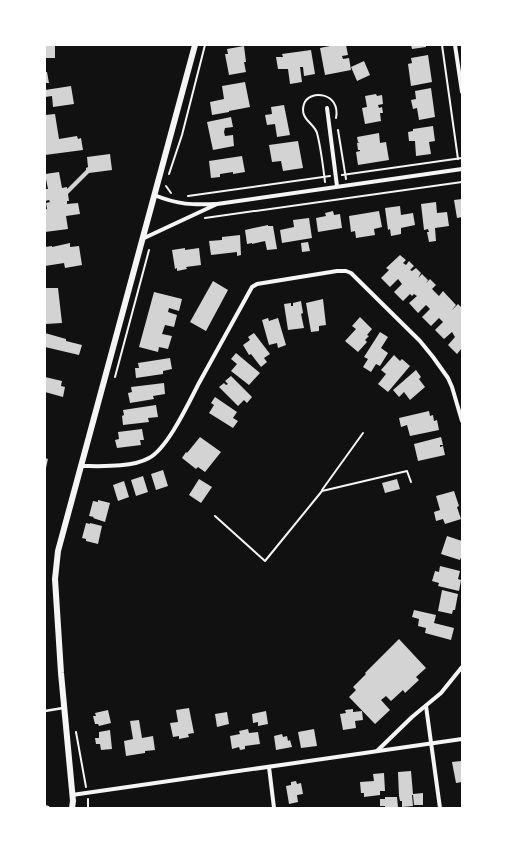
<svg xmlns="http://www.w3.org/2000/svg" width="507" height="853" font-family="Inter,sans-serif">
<rect width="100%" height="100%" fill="#111"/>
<g fill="#d3d3d3">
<rect x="45" y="45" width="10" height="13"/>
<polygon points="335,45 346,45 348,55 342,56 343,59 349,58 351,70 325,75 320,48"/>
<polygon points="411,45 426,45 426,47 412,49"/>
<polygon points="244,46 246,62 244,62 246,72 229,75 225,54 228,54 227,49"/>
<polygon points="311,50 315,74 304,76 303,67 300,67 302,82 290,84 288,69 278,69 276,57 283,57 282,54"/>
<polygon points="428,55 432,82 411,86 408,64 412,63 411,58"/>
<polygon points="364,61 370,75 357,81 351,67"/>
<polygon points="45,72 47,72 49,83 45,83"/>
<polygon points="245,82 250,107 229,111 229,112 212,115 210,102 224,99 222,86"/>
<polygon points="71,86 74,104 53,107 52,96 45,97 45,90"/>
<polygon points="431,88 435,117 419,120 417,108 413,109 411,100 416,99 415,91"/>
<polygon points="376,94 377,96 382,95 383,104 378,105 379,108 382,107 383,113 380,113 381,121 365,124 362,108 367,107 365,96"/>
<polygon points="284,105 290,135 277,137 275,124 267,125 265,115 272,114 271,107"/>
<polygon points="55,114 59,139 77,136 78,139 81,138 83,150 45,155 45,115"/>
<polygon points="231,117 233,127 225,128 224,132 225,136 233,135 234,146 213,150 207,122"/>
<polygon points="433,126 435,141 429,142 431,154 416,156 415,141 409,141 408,132 413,131 413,129"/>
<polygon points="379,133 380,143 386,142 389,160 358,165 356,152 360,151 360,150 358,150 357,143 360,142 358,142 357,137"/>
<polygon points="298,141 303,168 283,171 281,161 272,162 269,145"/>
<polygon points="110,154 112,170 89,173 68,194 69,201 67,201 67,204 78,203 80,214 66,216 68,229 45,232 45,210 47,209 46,203 50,202 49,200 45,201 45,189 48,189 45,174 59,172 62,188 67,187 67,189 86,170 86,168 88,167 87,157"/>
<polygon points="242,156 245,172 233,174 233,172 220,174 220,177 211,178 209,161"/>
<polygon points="462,199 462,217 457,218 454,200"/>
<polygon points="436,202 437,213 447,212 449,226 435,228 436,241 429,242 427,232 429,232 428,229 424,230 421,204"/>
<polygon points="400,206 401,215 413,213 415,225 401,228 401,234 391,236 390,229 388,230 385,208"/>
<polygon points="333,211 334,215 340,214 342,228 318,232 316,218 326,216 325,213"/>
<polygon points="379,211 382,227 374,229 375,235 356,238 355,231 351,232 349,216"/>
<polygon points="309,218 312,238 282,243 280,230 294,227 293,220"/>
<polygon points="268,225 268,226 273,226 277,249 267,250 265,241 252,244 252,243 247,244 245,230"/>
<polygon points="240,235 241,255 237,256 237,252 211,255 209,241 222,240 222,237"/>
<polygon points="308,242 310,251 302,252 301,243"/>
<polygon points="70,243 70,247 79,246 82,265 65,268 64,263 45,266 45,247 52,246 52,247"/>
<polygon points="185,248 185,250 199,248 201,265 186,267 187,269 177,271 177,268 175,269 172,250"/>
<polygon points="400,255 406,260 403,263 406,265 409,261 414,266 410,270 412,271 416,268 421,273 418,278 422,274 428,280 426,283 430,279 436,285 432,289 439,296 443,291 456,305 452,310 458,304 462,308 462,348 457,354 448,345 455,337 452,332 444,339 435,330 443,322 439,318 431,326 422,317 430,309 426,305 418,313 409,303 417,296 414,294 412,296 410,294 403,301 394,292 402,284 398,279 390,287 381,278 389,270 386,268"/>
<polygon points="213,281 228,290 206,331 190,322"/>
<polygon points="46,288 58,288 62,323 45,324"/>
<polygon points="154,292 182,299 179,311 169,308 168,312 177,315 174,327 165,325 162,334 172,336 168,349 159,347 158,352 139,347"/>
<polygon points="323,299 326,325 319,326 319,331 311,332 306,303"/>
<polygon points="301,301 303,313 301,314 304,328 288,330 284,304 291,303 291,306 293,306 293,303"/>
<polygon points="360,317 372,329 367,335 369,336 365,340 367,342 358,352 345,341 356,329 352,326"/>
<polygon points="268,318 269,321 278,318 286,345 278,348 277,343 269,345 262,320"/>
<polygon points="380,332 388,337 381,348 388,353 380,366 376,364 371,372 363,367 368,359 364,357"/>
<polygon points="45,333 66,339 66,341 82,345 79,355 45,347"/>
<polygon points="254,333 270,354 264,358 267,362 261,367 251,354 249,355 243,345 250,340 248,337"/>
<polygon points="236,353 260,373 249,385 231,371 237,364 231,359"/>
<polygon points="394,355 400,361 402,359 410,366 388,392 378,384 386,374 381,370"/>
<polygon points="170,358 172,369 163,371 163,374 136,378 135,368 139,368 138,363"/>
<polygon points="416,370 421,377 419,379 425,387 410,400 404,392 399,397 393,390"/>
<polygon points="231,376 252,397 247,403 244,400 238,406 219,387 224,383 226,385 228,384 225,381"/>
<polygon points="45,377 62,381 61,386 65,387 63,397 45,392"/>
<polygon points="164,383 165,394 153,396 154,399 130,403 128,393 132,392 131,387"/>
<polygon points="215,397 237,412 233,418 238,421 233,428 209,413 214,405 211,403"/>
<polygon points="156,405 158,417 148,418 149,422 123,425 122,416 124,415 123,410"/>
<polygon points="429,411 430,416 433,415 434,421 437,420 439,430 410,436 407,425 401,427 399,418"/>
<polygon points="142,429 144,440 140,440 141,445 117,448 115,440 119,439 118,432"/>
<polygon points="200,437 221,452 205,472 198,467 196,469 182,458 186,452 187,453"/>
<polygon points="441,437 443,445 440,445 440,447 443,446 445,455 418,461 414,444"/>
<polygon points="45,458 48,459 46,468 45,468"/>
<polygon points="163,470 168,486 156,490 151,474"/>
<polygon points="143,476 148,492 136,496 131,480"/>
<polygon points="199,479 212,487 201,503 189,495"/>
<polygon points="397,479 400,489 385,493 382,483"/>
<polygon points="124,481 129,497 118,501 113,485"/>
<polygon points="454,491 459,506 457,507 461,519 445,524 443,519 436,521 434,512 440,510 436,496"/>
<polygon points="98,500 110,503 105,522 93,518 94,517 89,516 93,501 98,502"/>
<polygon points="86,523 90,524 90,523 102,526 98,544 86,541 86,539 82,538"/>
<polygon points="447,536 462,541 462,555 460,560 441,554"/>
<polygon points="440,566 460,571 458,579 461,580 459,591 438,586 439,583 432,581 435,571 439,572"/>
<polygon points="442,590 458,594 455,610 453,610 452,614 438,611"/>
<polygon points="414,610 436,615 434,623 454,628 451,640 425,633 426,628 418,626 419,619 412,617"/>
<polygon points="399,639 426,668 416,677 419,680 405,693 403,690 391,701 386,696 381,700 390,710 375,724 349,697 356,690 353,687 366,674 365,673"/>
<polygon points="189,708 194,733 188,734 189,737 179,739 179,736 173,737 170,723 178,722 176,710"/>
<polygon points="353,709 353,712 362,711 363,720 355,721 356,728 343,730 340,714 346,713 345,710"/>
<polygon points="108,710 111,723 99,726 98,724 95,724 93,716 96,716 95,713"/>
<polygon points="266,711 268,724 258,726 258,722 253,723 252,714"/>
<polygon points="227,712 229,724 217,727 215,714"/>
<polygon points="139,720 142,738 153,736 155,750 145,751 145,753 126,756 124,741 133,739 130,721"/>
<polygon points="248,729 249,733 258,732 260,744 245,746 245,749 240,750 239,747 232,749 230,736 240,734 239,731"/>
<polygon points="314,729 317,746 301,748 298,732"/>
<polygon points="110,730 112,749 101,750 100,744 96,744 95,738 99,738 99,732"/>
<polygon points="282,734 283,737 287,736 288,741 290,740 292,747 276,750 274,736"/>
<polygon points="461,761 462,782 456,783 452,762"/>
<polygon points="411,771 413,794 423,793 423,805 414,805 413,795 412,795 413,806 402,807 402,801 400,801 399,796 398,772"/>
<polygon points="384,773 385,791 380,791 380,795 364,797 364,793 361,793 360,782 374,781 373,774"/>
<polygon points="296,781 297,784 301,783 303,794 297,795 298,802 289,804 286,786 291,785 291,782"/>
<polygon points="385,797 397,797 398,807 385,808 385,806 380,806 380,799 385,799"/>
</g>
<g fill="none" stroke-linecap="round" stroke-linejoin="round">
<g stroke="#f5f5f5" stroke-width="2">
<polyline points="442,45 458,159"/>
<polyline points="338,130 346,179"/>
<polyline points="169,174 182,135 205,45"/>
<polyline points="342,175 462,158"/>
<path d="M 325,182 C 323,166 321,148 317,133 C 314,123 299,119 304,104 C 309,89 341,92 336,118"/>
<polyline points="166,186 171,193"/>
<polyline points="188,196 330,176"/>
<polyline points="205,218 462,182"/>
<polyline points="115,377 149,250"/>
<polyline points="322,490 363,433"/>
<polyline points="215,516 265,561 322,491 407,471 411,482"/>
<polyline points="76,732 86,787"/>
<polyline points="88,799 88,808"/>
</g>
<polyline stroke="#f5f5f5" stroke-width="2.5" points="45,711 63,708"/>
<g stroke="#f5f5f5" stroke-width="4">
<polyline points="455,45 462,92"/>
<polyline points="327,108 337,186"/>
<polyline points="217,204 462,169"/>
<path d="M 142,239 L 217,204 C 192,205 179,205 154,195"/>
<path d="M 80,466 C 101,466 131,468 149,458 C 168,448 189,402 199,383 C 217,351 234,319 252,287 L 257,284 L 337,271 L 346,271 L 351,273 L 420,341 L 433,357 L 448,378 L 452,387 L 462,421"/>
<polyline points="426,706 440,808"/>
<polyline points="377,751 412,717 441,693 462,667"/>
<polyline points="269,767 274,808"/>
<polyline points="72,795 462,739"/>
<polyline points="45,807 48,808"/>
</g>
<polyline stroke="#f5f5f5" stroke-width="6" points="72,808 73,801 61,673 55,579 58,551 195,45"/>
</g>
<rect width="507" height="853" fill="none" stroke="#ffffff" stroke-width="92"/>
</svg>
